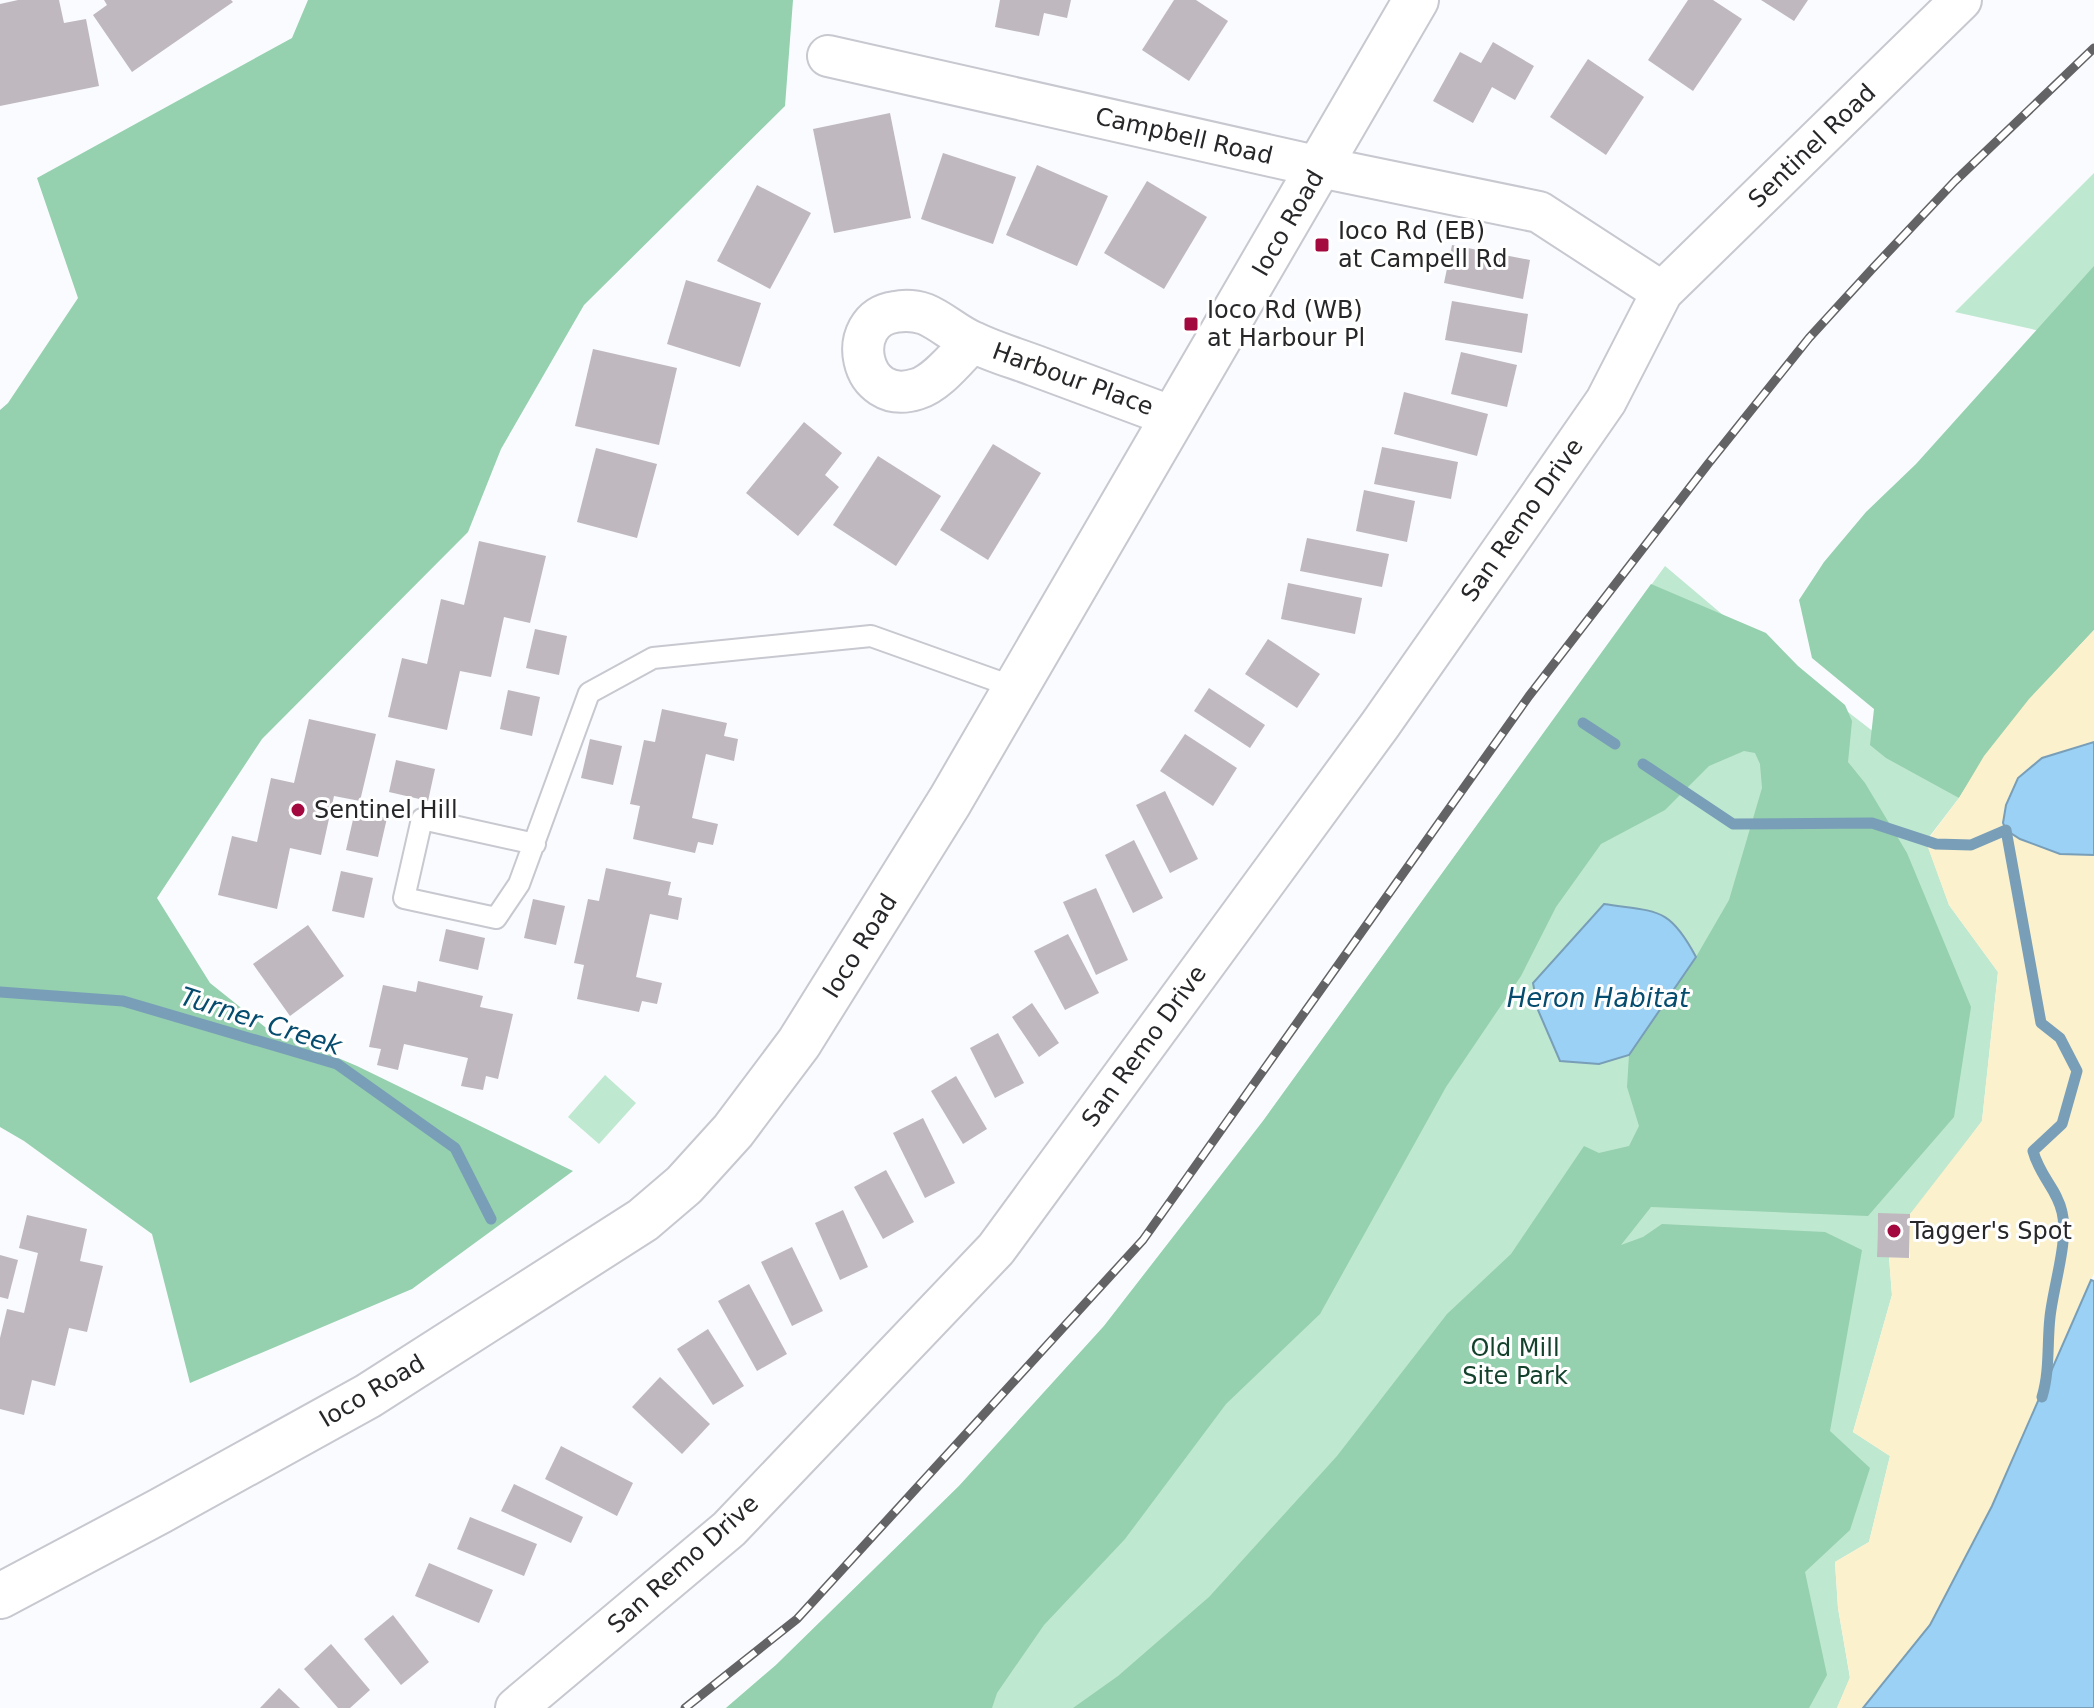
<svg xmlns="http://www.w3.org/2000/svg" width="2094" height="1708" font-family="'DejaVu Sans',sans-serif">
<rect width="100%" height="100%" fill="#fafbfe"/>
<g fill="#bfe8d0">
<polygon points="2094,173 2094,343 1955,312"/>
<polygon points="1665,566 1723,615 1959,798 1926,841 1949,905 1998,972 1982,1121 1922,1202 1910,1214 1878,1214 1877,1257 1889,1257 1892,1295 1853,1432 1890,1456 1869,1542 1835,1562 1838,1608 1850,1678 1837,1708 726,1708 776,1665 959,1486 1104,1326 1263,1121"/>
<polygon points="605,1075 636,1103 599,1144 568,1117"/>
</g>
<g fill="#95d0af">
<polygon points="308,0 793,0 785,106 584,305 501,449 468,532 262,739 157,898 210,983 265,1027 357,1066 573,1171 412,1289 190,1383 152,1234 24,1141 0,1127 0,410 8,403 78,298 37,178 292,38"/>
<path d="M 2094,266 L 2094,630 C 2042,685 2000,732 1959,798 L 1886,758 L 1870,745 L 1874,709 L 1812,658 L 1799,600 L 1824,562 L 1866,512 L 1916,464 Z"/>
<polygon points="1651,584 1766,633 1798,666 1845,705 1852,721 1848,762 1865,783 1907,853 1971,1007 1954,1117 1868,1216 1651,1207 1621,1245 1643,1237 1662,1224 1825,1232 1862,1250 1830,1431 1870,1468 1850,1530 1805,1572 1827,1675 1809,1708 1073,1708 1118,1676 1209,1597 1337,1456 1447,1314 1511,1254 1584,1146 1599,1153 1629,1146 1639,1126 1627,1087 1629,1055 1696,957 1729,900 1762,788 1760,764 1755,753 1744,751 1709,766 1665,810 1601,844 1556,907 1521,976 1446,1087 1320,1314 1226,1404 1125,1539 1044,1625 997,1693 992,1708 726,1708 776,1665 959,1486 1104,1326 1263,1121"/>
</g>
<polygon fill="#fbf1cc" points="2094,630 2094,742 2042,758 2018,778 2006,805 2060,854 2094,855 2094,1273 1992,1506 1930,1625 1863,1708 1837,1708 1850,1677 1838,1608 1835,1562 1869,1542 1890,1456 1853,1432 1892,1295 1889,1257 1910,1258 1910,1214 1982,1121 1998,972 1949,905 1926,842 1959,798 1984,756 2029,699"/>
<g fill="#9ad1f5" stroke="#789eb8" stroke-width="2">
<polygon points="2094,742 2094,855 2060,854 2020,839 2006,830 2003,823 2006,805 2018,778 2042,758"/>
<path d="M 1604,904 C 1657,912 1669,906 1696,957 L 1629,1055 L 1599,1064 L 1560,1061 L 1538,1010 L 1533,983 Z"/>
<polygon points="2091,1280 2094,1281 2094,1708 1863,1708 1930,1625 1992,1506"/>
</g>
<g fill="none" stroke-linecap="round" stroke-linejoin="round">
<g stroke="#789eb8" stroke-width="11">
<polyline points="1583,723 1615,744"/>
<path d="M 1643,764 L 1733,824 L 1872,823 L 1936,844 L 1971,845 L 2006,830 L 2041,1023 L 2060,1038 L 2077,1071 L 2062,1124 L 2033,1151 C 2040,1177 2057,1189 2062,1212 C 2069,1240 2053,1287 2050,1317 C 2047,1343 2050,1371 2042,1397"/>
<polyline points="0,992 123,1001 337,1064 455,1148 491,1219"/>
</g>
</g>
<g fill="#bfb8bf">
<polygon points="18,0 59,0 64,23 86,19 99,86 0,106 0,4"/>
<polygon points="104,0 231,0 233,2 132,72 93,15 107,5"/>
<polygon points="1000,0 1071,0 1067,18 1044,13 1039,36 995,27"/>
<polygon points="1174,0 1196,0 1228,21 1189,81 1142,50"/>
<polygon points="1688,0 1713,0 1742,19 1693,91 1648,60"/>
<polygon points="1761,0 1808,0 1794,21"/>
<polygon points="1493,42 1534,66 1515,100 1492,87 1473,123 1433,101 1460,52 1481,63"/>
<polygon points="1588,59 1644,97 1606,155 1550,117"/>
<polygon points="890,113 911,218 834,233 813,129"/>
<polygon points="943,153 1016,177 993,244 921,219"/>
<polygon points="1037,165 1108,196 1077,266 1006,235"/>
<polygon points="1147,181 1207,217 1164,289 1104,253"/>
<polygon points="757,185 811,213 770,289 717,261"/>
<polygon points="1452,245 1530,260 1523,299 1444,283"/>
<polygon points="686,280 761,303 740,367 667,344"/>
<polygon points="1452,301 1528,314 1522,353 1445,340"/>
<polygon points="593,349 677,368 659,445 575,426"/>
<polygon points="1461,352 1517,365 1507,407 1451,394"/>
<polygon points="1404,392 1488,414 1477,456 1394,434"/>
<polygon points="804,422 842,453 825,475 839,487 798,536 746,493"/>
<polygon points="993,444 1041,473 988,560 940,530"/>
<polygon points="1382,447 1458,462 1451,499 1374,484"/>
<polygon points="596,448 657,464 637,538 577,522"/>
<polygon points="878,456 941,496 896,566 833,525"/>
<polygon points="1364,490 1415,501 1407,542 1356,531"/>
<polygon points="1307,538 1389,554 1382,587 1300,571"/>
<polygon points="479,541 546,556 530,623 504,617 491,677 460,671 447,730 388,717 402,658 427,664 441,599 464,605"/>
<polygon points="1288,583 1362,598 1355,634 1281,619"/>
<polygon points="535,629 567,636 559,675 526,668"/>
<polygon points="1268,639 1320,674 1297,708 1245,674"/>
<polygon points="1209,688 1265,725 1250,748 1194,711"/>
<polygon points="508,690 540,697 532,736 500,729"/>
<polygon points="662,709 727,723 724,736 738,739 734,761 706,754 692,818 718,824 713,845 698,842 695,853 633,839 640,806 630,804 640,759 644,740 655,742"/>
<polygon points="309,719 376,734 360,801 334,796 321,855 290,848 277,909 218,895 232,836 257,842 271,778 294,783"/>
<polygon points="1185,734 1237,768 1213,806 1160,771"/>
<polygon points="590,739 622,746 613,785 581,778"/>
<polygon points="396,760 435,769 428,801 389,792"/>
<polygon points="1165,791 1198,859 1170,873 1136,805"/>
<polygon points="355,811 387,818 378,857 346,850"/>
<polygon points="1134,840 1163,898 1133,913 1105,855"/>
<polygon points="606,868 671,882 668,895 682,898 678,920 650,914 636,977 662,983 657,1004 642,1001 639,1012 577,999 584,965 574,963 584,918 588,899 599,901"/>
<polygon points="341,871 373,878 364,918 332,911"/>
<polygon points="1096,888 1128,960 1096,975 1063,902"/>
<polygon points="533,899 565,906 556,945 524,938"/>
<polygon points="308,925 344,976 290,1016 253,964"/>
<polygon points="446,929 485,938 478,970 439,961"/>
<polygon points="1068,934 1099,993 1065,1010 1034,951"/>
<polygon points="418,981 483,996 480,1007 513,1014 498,1079 486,1076 483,1090 461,1086 468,1058 404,1044 398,1070 377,1065 381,1049 369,1047 383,985 416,992"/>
<polygon points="1032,1003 1059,1043 1039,1057 1012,1017"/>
<polygon points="998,1033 1024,1083 995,1098 970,1048"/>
<polygon points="956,1076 987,1129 963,1144 931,1091"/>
<polygon points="923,1118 955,1183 925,1198 893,1133"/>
<polygon points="886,1170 914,1222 883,1239 854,1187"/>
<polygon points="843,1210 868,1267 840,1280 815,1223"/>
<polygon points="1878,1213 1910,1214 1909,1258 1877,1257"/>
<polygon points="27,1215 87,1229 80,1261 103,1266 87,1332 69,1328 55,1386 32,1380 24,1415 0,1409 0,1338 7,1309 24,1313 38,1253 19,1248"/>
<polygon points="792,1247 823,1311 792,1326 761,1262"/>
<polygon points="0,1255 18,1260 8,1299 0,1297"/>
<polygon points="749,1284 787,1354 757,1371 718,1301"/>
<polygon points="708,1329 744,1386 713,1405 677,1349"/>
<polygon points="660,1377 710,1424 682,1454 632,1407"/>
<polygon points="561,1446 633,1483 617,1516 545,1479"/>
<polygon points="514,1484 583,1517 571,1543 501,1511"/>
<polygon points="470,1517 537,1544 524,1576 457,1549"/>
<polygon points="429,1563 493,1590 479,1623 415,1596"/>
<polygon points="393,1615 429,1662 401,1685 364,1639"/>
<polygon points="331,1644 370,1690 350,1708 338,1708 304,1669"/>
<polygon points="279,1688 300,1708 260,1708"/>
</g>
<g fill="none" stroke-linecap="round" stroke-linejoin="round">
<g stroke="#c7c8d0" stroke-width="24">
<polyline id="lane" points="535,844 422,819 404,898 496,918 519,884 589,693 653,658 871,636 1014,687"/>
</g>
<g stroke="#c7c8d0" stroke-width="44">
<g id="street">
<polyline points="828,56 1320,167 1539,212 1662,292"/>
<path d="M 972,342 C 957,357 937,383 917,389 C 858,408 843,319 895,312 C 905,310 916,311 925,314 C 942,321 956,335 973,342 C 993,352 1015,358 1036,366 C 1082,383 1127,400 1173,417"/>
<polyline points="516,1708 729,1529 996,1249 1380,725 1522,522 1606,401 1662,292 1961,0"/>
</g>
</g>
<g stroke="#c7c8d0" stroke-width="48">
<polyline id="secondary" points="0,1596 160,1511 368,1396 643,1220 684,1185 733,1131 799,1043 950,801 1416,0"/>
</g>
<use href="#lane" stroke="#fff" stroke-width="20"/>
<use href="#street" stroke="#fff" stroke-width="40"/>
<use href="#secondary" stroke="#fff" stroke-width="44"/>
<g stroke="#636366" stroke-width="9">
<polyline id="rail" points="685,1708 797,1619 1143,1240 1529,696 1708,464 1809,338 1873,268 1955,181 2094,48"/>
</g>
<use href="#rail" stroke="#fff" stroke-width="6" stroke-dasharray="18" stroke-linecap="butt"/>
</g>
<g fill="#a3083f" stroke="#fff" stroke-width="3">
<rect x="1314" y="237" width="16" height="16" rx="4"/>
<rect x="1183" y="316" width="16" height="16" rx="4"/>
<circle cx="298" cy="810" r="8"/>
<circle cx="1894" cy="1231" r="8"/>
</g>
<g text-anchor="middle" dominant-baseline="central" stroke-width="6" stroke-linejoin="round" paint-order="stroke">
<g font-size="24" fill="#27272a" stroke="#fff">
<text transform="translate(1184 136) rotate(13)">Campbell Road</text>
<text transform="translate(1812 146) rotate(-44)">Sentinel Road</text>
<text transform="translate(1288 223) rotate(-60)">Ioco Road</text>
<text transform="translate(1073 379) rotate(20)">Harbour Place</text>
<text transform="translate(1522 520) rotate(-55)">San Remo Drive</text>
<text transform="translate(860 946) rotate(-58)">Ioco Road</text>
<text transform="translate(1144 1046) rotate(-54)">San Remo Drive</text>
<text transform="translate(372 1391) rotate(-31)">Ioco Road</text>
<text transform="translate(683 1564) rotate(-42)">San Remo Drive</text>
</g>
<g font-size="24" fill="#27272a" stroke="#fff" text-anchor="start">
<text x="1338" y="231">Ioco Rd (EB)<tspan x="1338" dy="28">at Campell Rd</tspan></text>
<text x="1207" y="310">Ioco Rd (WB)<tspan x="1207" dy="28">at Harbour Pl</tspan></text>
<text x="314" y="810">Sentinel Hill</text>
<text x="1910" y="1231">Tagger's Spot</text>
</g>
<g font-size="24" fill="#13412c" stroke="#fff">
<text x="1515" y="1348">Old Mill<tspan x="1515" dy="28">Site Park</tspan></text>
</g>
<g font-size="26" font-style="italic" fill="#064c6e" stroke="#fff">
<text x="1598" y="998">Heron Habitat</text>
<text transform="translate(261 1021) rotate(18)">Turner Creek</text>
</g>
</g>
</svg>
